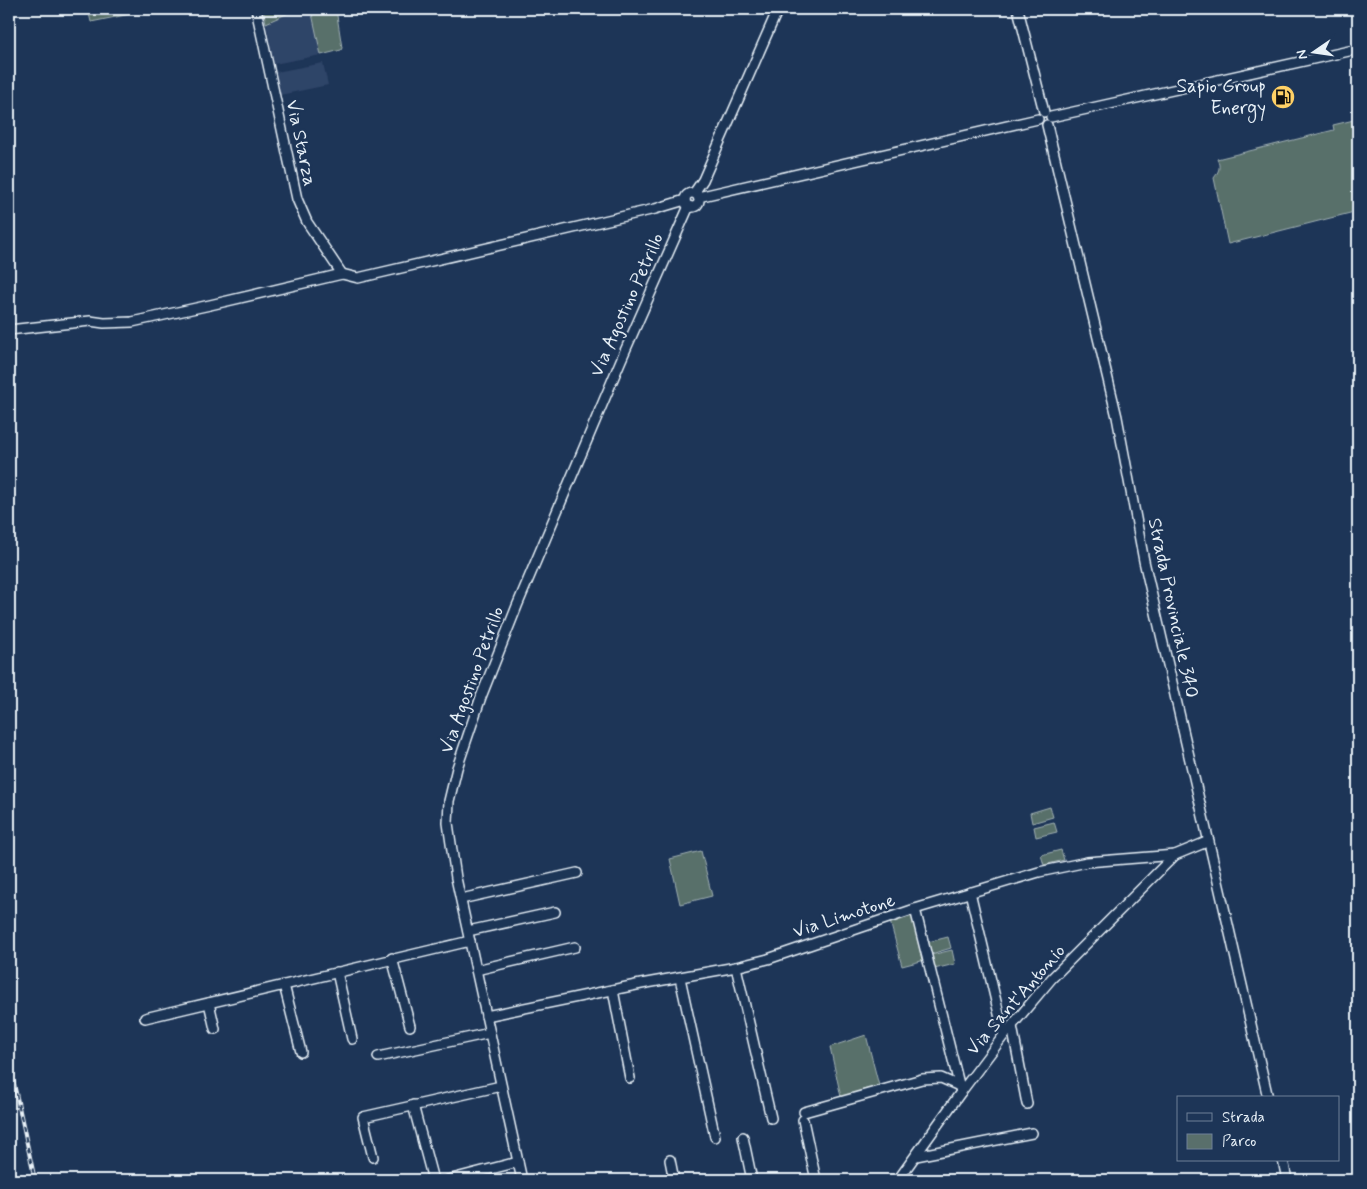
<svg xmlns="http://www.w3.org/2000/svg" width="1367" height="1189" font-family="Mynerve,sans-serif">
<rect width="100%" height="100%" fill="#1d3557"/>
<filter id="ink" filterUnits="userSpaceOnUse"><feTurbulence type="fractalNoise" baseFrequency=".02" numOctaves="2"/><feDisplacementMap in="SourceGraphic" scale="10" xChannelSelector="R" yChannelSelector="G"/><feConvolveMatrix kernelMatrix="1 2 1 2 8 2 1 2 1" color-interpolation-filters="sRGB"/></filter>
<g filter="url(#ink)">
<g fill="#2f4467">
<polygon points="300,9 311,9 321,55 274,64 266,23 293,11 297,12"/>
<polygon points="323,63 328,85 280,95 276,72"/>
</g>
<g fill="#596f6b" stroke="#a0b0b2">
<polygon points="88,9 155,9 91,22"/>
<polygon points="263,9 300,9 297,12 293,11 266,23"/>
<polygon points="311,9 336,9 342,48 341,50 321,55"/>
<path d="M 1358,119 L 1358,211 L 1228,244 L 1214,178 C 1219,171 1221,167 1217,159 L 1334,130 L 1333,125 Z"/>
<polygon points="1050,807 1053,817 1032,823 1030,813"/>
<polygon points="1054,822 1057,832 1036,837 1034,827"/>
<polygon points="1061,850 1064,860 1044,865 1041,855"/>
<polygon points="701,851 712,896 680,904 670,859"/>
<polygon points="914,916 925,960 902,966 890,921"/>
<polygon points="948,937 951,948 931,954 928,942"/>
<polygon points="952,950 955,964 934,969 931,955"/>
<polygon points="866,1035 879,1086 841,1097 830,1047"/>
</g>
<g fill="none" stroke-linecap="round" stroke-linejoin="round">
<g stroke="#e8f1f8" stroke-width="12">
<g id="minor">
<polyline points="256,9 297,199 307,222 342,274"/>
<polyline points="1018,9 1044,112"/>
<polyline points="1051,117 1358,49"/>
<polyline points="1047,125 1117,417 1144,561 1268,1098"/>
<polyline points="694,193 703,180 778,9"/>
<circle cx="692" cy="200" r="7"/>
<polyline points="698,197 1038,119"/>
<polyline points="9,330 90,321 104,323 132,322 210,305 342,274 358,278 655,209 685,200"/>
<polyline points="970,892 1004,1035"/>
<polyline points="461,899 577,873"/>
<polyline points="915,909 961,1092"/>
<polyline points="468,931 555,912"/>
<polyline points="392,958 410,1026"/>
<polyline points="736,967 771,1118"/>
<polyline points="476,970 575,947"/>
<polyline points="337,972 352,1039"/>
<polyline points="680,978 715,1137"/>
<polyline points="284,985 301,1052"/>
<polyline points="613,990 630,1078"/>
<polyline points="209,1003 215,1029"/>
<polyline points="486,1016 641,984 736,967 768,959 915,909 1039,872 1087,862 1175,855 1209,841"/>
<polyline points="145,1018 470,941"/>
<polyline points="1012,1026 1027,1104"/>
<polyline points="378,1057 490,1033"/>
<polyline points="413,1105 433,1180"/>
<polyline points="804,1112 922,1079 941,1078 959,1086"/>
<polyline points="803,1120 816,1180"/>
<polyline points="743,1137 752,1180"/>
<polyline points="916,1156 1032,1133"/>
<polyline points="373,1157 363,1117 501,1086"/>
<polyline points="670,1160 674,1180"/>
<polyline points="1283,1160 1287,1180"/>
<polyline points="448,1180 518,1162"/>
<polyline points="522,1180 456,878 448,823 449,801 457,768 481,697 517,606 621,360 689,206"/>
<polyline points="898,1180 961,1092 1004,1035 1052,978 1175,855"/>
</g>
</g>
<use href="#minor" stroke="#1d3557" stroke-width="9"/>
<g stroke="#e8f1f8" stroke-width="4">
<polyline id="rail" points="9,1061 35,1180"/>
</g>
<use href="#rail" stroke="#1d3557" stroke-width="2" stroke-dasharray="5.5" stroke-linecap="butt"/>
</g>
</g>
<defs>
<g id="fuel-disc" transform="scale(1.25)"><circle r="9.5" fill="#ffd166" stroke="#1d3557"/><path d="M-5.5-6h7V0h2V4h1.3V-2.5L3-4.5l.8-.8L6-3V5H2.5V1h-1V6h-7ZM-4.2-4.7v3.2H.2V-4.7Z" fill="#111"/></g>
</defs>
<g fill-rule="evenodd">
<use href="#fuel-disc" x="1283" y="97"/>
</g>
<g text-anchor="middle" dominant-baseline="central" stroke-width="4.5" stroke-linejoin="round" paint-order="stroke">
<g font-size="19" fill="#e8f1f8" stroke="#1d3557" text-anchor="end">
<text x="1266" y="86">Sapio Group<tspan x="1266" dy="22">Energy</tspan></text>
</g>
<g font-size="19" fill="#e8f1f8" stroke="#1d3557">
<text transform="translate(301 143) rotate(78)">Via Starza</text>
<text transform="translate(627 305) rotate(-66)">Via Agostino Petrillo</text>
<text transform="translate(1173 608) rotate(78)">Strada Provinciale 340</text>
<text transform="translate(472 680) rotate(-70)">Via Agostino Petrillo</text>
<text transform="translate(844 916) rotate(-18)">Via Limotone</text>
<text transform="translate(1016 1000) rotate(-49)">Via Sant'Antonio</text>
</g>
</g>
<rect width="1367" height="1189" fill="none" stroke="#1d3557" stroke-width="30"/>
<rect x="15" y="15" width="1337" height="1159" fill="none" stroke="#e8f1f8" stroke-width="2" filter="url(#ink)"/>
<rect x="1177" y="1096" width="162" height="65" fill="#1d3557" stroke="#6e8097"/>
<rect x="1187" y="1113" width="25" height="8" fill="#1d3557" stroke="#6e8097"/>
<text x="1222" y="1122" font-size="15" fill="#e8f1f8">Strada</text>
<rect x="1187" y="1134" width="25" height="15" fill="#596f6b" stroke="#6e8097"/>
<text x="1222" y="1146" font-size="15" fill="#e8f1f8">Parco</text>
<g transform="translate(1314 52) rotate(257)" stroke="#1d3557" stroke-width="4" paint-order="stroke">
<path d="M0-4L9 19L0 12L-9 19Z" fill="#e8f1f8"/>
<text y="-8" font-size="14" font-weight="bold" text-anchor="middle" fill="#e8f1f8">N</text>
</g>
</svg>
